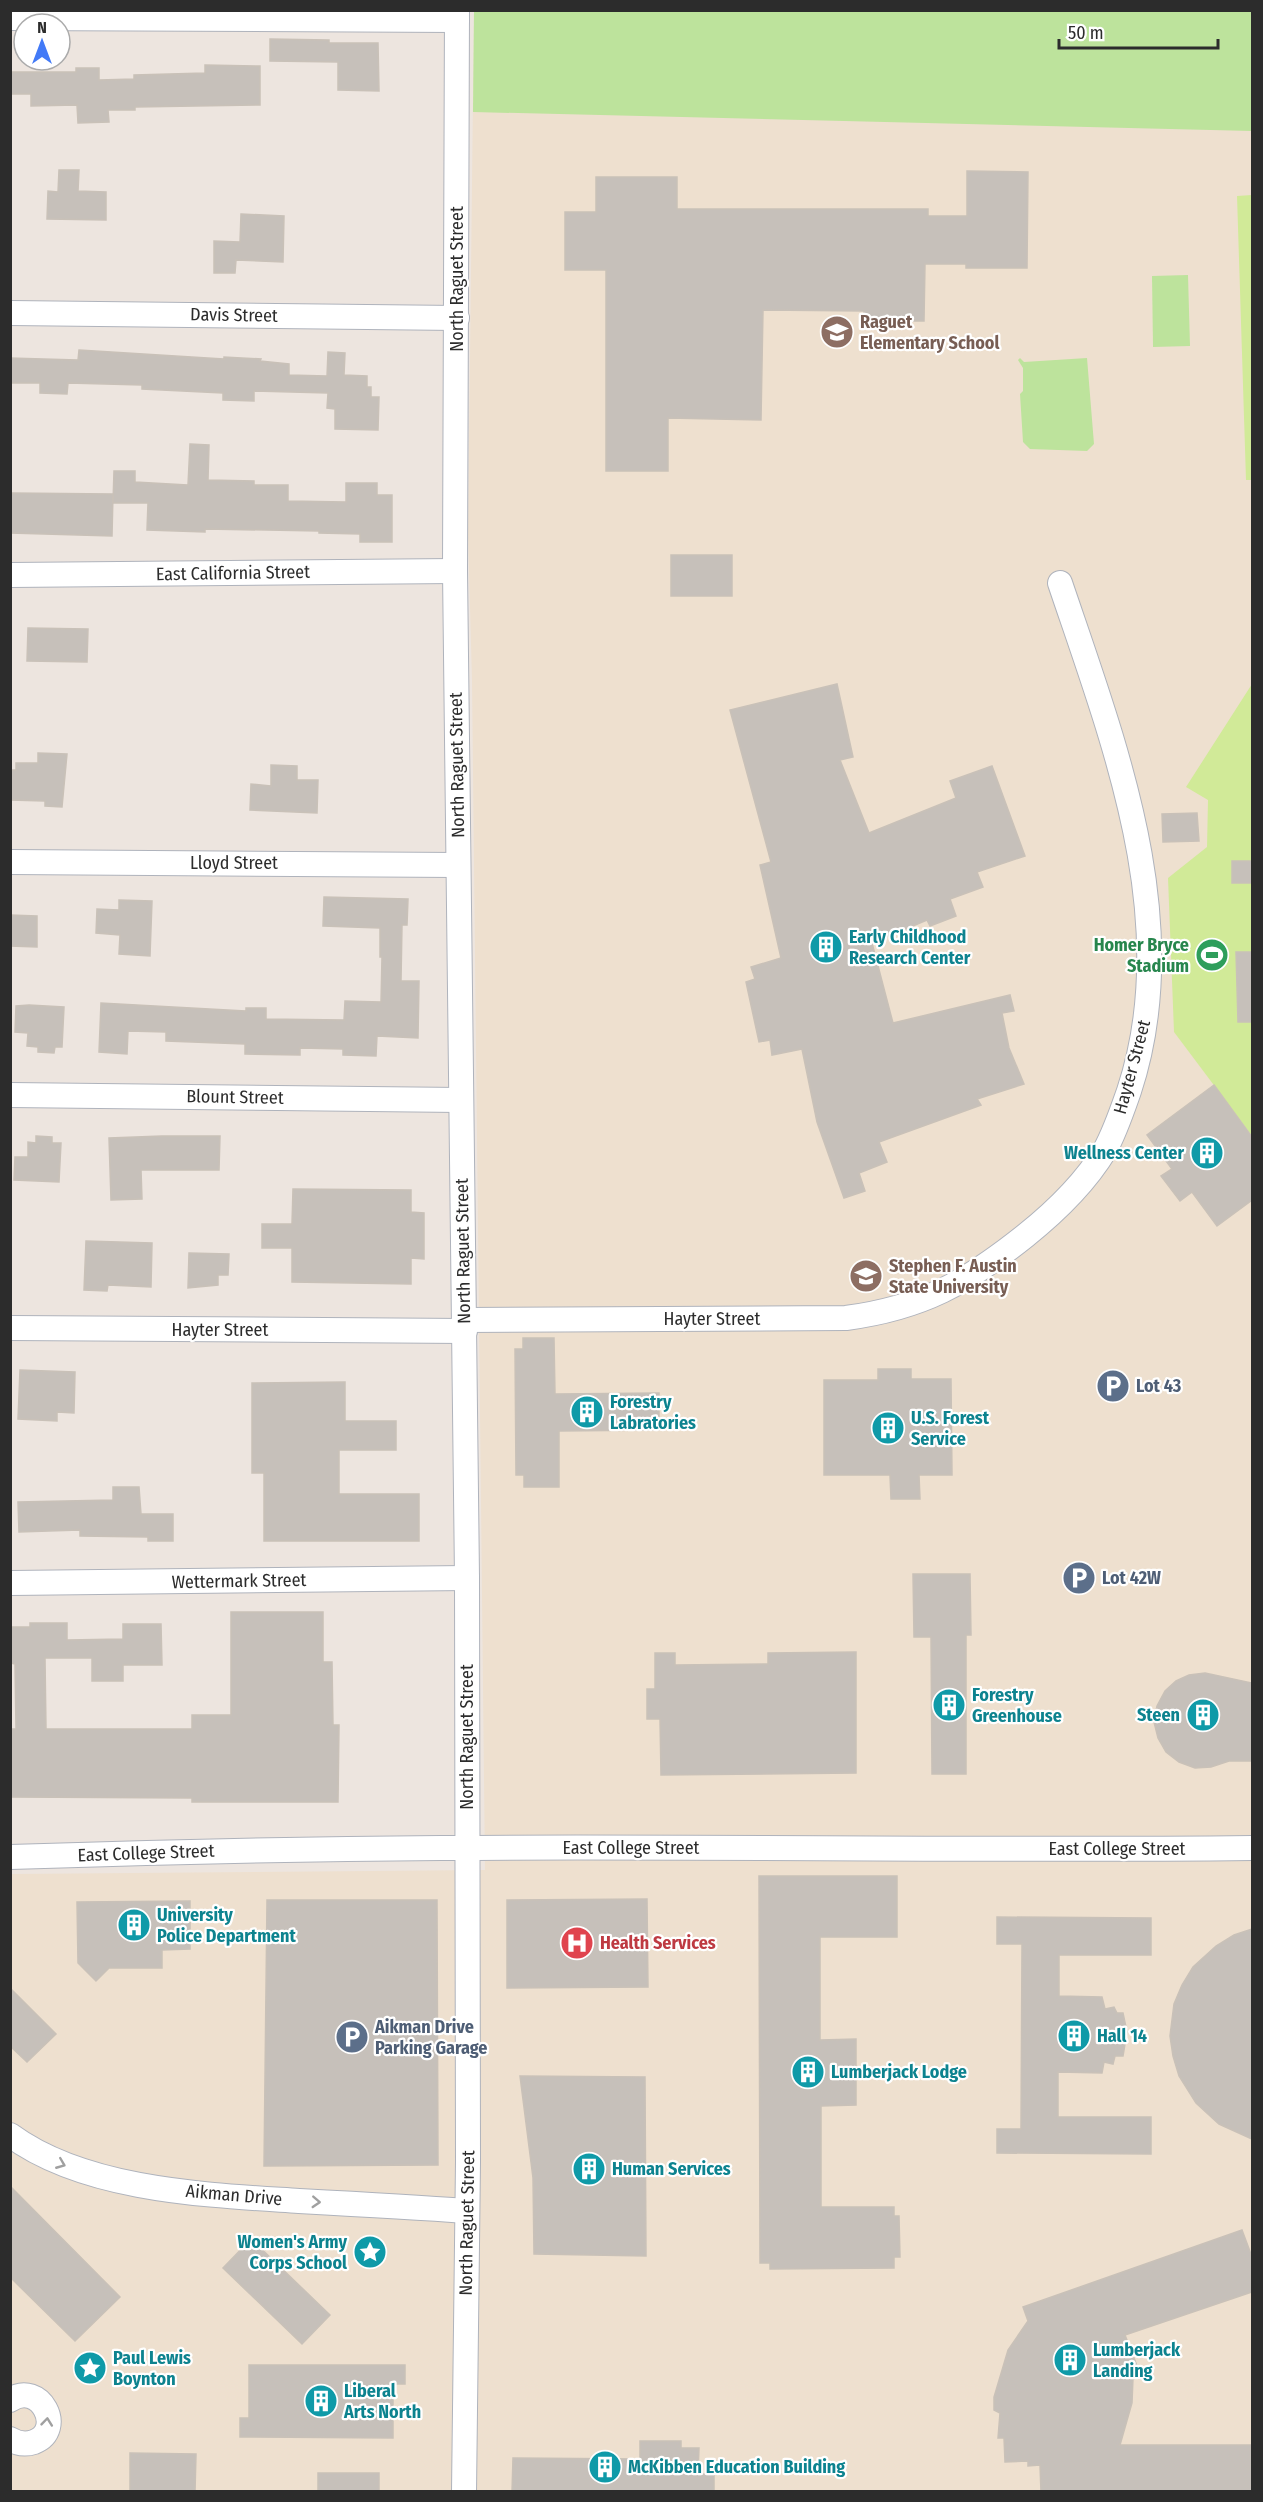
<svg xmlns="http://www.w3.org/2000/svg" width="1263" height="2502" font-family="'Fira Sans Condensed',sans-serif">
<rect width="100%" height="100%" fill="#ede5df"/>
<polygon fill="#eee0cf" points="474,11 1252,11 1252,2491 11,2491 10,1874 485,1870 472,681 468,533"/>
<g fill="#bde39c">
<polygon points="474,11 1252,11 1252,131 473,112"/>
<polygon points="1188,275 1190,346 1153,347 1152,276"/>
<polygon points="1020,358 1024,362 1087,358 1094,444 1087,451 1030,449 1023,442 1020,394 1023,391 1023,368 1018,360"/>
</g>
<g fill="#d1ea98">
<polygon points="1252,195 1252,480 1246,480 1237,196"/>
<polygon points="1252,684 1252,1136 1174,1032 1168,878 1207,847 1208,800 1186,787"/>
</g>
<g fill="#c6c0ba" stroke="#c9c1b8" stroke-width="1.5">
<polygon points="270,39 329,40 329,43 378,43 379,91 338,90 338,62 270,61"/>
<polygon points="205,65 260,66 260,105 135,107 135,110 108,110 109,122 78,123 77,105 31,106 31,94 10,94 10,72 76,72 76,68 99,68 99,80 134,79 134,75 205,73"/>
<polygon points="59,170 79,170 78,191 106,192 106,220 47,219 48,191 58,192"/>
<polygon points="967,171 1028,172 1027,268 966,268 966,264 925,264 924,321 864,321 864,311 763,310 761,420 668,418 668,471 606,471 606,270 565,270 565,212 596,212 596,177 677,177 677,209 928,209 928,216 967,216"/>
<polygon points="241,214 284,216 283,262 236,260 235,273 214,273 214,241 240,242"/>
<polygon points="79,350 224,359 224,357 261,359 260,361 289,364 289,375 327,376 328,352 345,353 344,375 367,376 367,387 371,387 371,397 379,397 378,430 335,429 335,409 327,408 328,393 254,391 254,401 223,400 223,393 142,389 142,385 68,383 67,394 40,393 40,383 10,383 10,358 78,360"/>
<polygon points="190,444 209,445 208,480 254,481 254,485 288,485 288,501 346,502 346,483 377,483 377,495 392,495 392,542 360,542 360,534 319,533 319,531 205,529 205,532 147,530 148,503 113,503 114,471 135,471 135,482 188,485"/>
<polygon points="10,493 113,494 112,536 10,533"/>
<rect x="671" y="555" width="61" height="41"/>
<polygon points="28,628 88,629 87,662 27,661"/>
<polygon points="837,684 853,757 840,760 869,833 956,798 950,781 992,766 1025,856 977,872 983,887 950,899 956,916 930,926 927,920 872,943 893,1023 1010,995 1014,1011 1002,1013 1009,1048 1024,1084 977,1099 981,1105 879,1142 887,1162 859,1173 865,1191 844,1198 817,1122 802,1049 772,1055 770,1040 759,1042 746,982 755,979 751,967 781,958 760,865 771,862 730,710"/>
<polygon points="38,753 67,754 62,807 45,806 45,801 10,800 10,770 16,770 16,763 38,763"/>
<polygon points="271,765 297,766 297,780 318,780 317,813 250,810 251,784 271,786"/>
<polygon points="1197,813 1199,841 1163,842 1162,814"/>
<rect x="1232" y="861" width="20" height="22"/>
<polygon points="324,897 408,899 407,925 402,925 401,981 419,981 418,1038 377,1036 376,1056 343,1055 343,1049 300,1048 300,1055 245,1054 245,1044 166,1041 166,1032 128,1031 127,1054 99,1052 101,1003 246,1011 246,1008 266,1008 266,1019 344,1020 345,1001 381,1002 382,957 380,957 380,928 323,926"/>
<polygon points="119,900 152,901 150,956 119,954 120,935 96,933 97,909 119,910"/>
<polygon points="10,915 37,916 37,947 10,946"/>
<polygon points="1236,952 1252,952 1252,1022 1238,1022"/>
<polygon points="29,1005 64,1007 62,1047 55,1047 54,1053 38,1052 38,1047 27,1046 28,1033 15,1032 16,1006"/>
<polygon points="1214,1085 1252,1137 1252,1200 1217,1226 1192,1192 1180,1201 1161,1176 1172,1169 1147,1135"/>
<polygon points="36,1136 52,1137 52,1143 61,1143 59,1182 14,1180 15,1157 28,1157 28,1142 36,1143"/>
<polygon points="162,1136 220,1136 219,1170 141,1170 142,1199 111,1200 109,1138"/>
<polygon points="293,1189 411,1190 411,1212 424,1213 424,1259 411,1258 411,1284 292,1282 292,1248 262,1248 262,1224 292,1224"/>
<polygon points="86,1241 152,1243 151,1287 108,1285 107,1291 84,1290"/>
<polygon points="189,1253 229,1254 228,1275 218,1275 218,1285 188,1288"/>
<polygon points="523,1338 554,1338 555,1394 659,1393 659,1430 559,1431 559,1487 524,1487 524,1475 516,1475 515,1349 523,1349"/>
<polygon points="878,1369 911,1369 911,1379 951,1379 952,1475 919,1475 920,1499 891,1499 890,1475 824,1475 824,1380 878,1380"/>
<polygon points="20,1370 75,1372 74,1413 57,1412 57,1421 18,1419"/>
<polygon points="345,1382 345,1421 396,1421 396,1450 339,1450 339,1494 419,1494 419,1541 264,1541 264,1473 252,1473 252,1383"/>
<polygon points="113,1487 139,1487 141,1514 173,1514 173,1541 148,1541 148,1537 80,1536 80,1530 19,1532 18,1502 113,1500"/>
<polygon points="913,1574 970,1574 971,1635 966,1635 966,1774 932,1774 931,1637 914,1637"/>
<polygon points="231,1612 323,1612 323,1662 332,1662 333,1725 339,1725 338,1802 192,1802 192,1798 10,1797 10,1729 16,1729 15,1664 10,1663 10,1627 30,1627 30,1623 67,1623 67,1640 123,1639 123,1624 161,1624 162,1665 123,1665 123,1681 92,1681 92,1658 45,1658 46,1729 192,1729 192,1715 231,1715"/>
<polygon points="856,1652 856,1773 661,1775 660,1719 647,1719 647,1689 655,1689 655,1653 675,1653 675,1665 768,1664 768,1653"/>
<polygon points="1205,1673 1252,1683 1252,1761 1229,1761 1211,1767 1195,1768 1179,1762 1166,1752 1158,1738 1154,1722 1157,1706 1165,1691 1176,1681 1189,1675"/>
<polygon points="759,1876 897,1876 897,1937 820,1937 820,2040 856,2039 856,2105 821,2106 821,2207 894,2207 894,2216 899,2216 900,2257 894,2257 894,2268 770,2269 770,2263 760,2263"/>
<polygon points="647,1899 648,1987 507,1988 507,1900"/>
<polygon points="267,1900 437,1900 438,2165 264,2166"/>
<polygon points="190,1901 190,1949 162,1950 162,1968 109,1968 96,1981 78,1963 77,1902"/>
<polygon points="997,1917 1151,1918 1151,1955 1059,1955 1059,1996 1102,1997 1105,2009 1114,2007 1117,2013 1123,2013 1127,2032 1123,2056 1115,2056 1113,2064 1104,2062 1102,2073 1058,2072 1058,2117 1151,2117 1151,2154 997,2153 997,2129 1021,2129 1022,1944 997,1944"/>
<polygon points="1252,1929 1252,2139 1219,2124 1196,2103 1179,2076 1173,2056 1170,2036 1174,2004 1182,1985 1193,1967 1216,1946 1234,1935"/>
<polygon points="10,1988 56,2034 27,2062 10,2046"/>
<polygon points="520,2076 645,2077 646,2256 534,2254 533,2178"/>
<polygon points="10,2186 120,2297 75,2341 10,2277"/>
<polygon points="1242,2230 1252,2257 1252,2292 1125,2335 1141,2376 1133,2378 1132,2403 1120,2445 1252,2445 1252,2492 1041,2492 1040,2465 1028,2466 1028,2461 1005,2462 1004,2438 998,2438 1000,2413 994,2410 994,2397 1008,2350 1028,2321 1023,2307"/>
<polygon points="251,2239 330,2315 302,2344 223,2268"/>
<polygon points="249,2365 405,2365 405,2384 393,2384 393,2438 240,2437 240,2418 249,2418"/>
<polygon points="640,2441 681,2441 681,2448 699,2448 698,2474 714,2474 714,2492 512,2492 513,2458 640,2459"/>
<polygon points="130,2453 196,2454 195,2492 130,2492"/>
<rect x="318" y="2473" width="61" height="19"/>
</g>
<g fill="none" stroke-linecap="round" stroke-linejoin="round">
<g stroke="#afb3bc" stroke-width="26">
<g id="minor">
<polyline points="457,10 455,571 467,1578 468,2162 464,2492"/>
<polyline points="10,18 457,20"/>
<polyline points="10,313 457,318"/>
<polyline points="10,575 455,571"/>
<polyline points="10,862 458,865"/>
<polyline points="10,1095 460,1100"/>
<path d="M 465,1320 L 846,1318 C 922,1308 966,1283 1025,1236 C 1055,1212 1085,1183 1105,1150 C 1115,1132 1122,1111 1129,1091 C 1185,922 1114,743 1060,583"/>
<polyline points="10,1328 465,1331"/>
<polyline points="10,1583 467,1578"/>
<path d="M 10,1857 C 154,1852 297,1849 441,1848 C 712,1846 982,1851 1252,1848"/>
<path d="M 10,2135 C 86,2191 208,2195 299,2201 C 355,2204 411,2207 467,2211"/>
<path d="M 10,2400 C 40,2380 66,2430 34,2442 C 25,2445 18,2444 10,2439"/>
</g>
</g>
<use href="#minor" stroke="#fff" stroke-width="24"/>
</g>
<defs><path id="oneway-chevron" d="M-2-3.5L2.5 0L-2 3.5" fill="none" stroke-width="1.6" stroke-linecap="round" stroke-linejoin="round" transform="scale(1.5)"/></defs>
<g stroke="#a0a0a0">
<use href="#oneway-chevron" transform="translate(61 2164) rotate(22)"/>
<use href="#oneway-chevron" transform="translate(316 2202) rotate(3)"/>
<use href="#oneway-chevron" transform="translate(47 2422) rotate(-84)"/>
</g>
<defs>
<g id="school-disc" transform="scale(1.725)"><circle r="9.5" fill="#8d6e63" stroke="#fff"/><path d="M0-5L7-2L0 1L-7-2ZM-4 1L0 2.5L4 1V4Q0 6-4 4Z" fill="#fff"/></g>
<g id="building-disc" transform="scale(1.725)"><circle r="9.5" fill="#0f9aa8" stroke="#fff"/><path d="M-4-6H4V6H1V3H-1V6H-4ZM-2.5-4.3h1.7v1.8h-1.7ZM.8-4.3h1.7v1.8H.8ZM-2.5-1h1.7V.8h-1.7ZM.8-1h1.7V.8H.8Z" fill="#fff"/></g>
<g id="stadium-disc" transform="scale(1.725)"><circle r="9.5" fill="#2e9e5b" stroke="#fff"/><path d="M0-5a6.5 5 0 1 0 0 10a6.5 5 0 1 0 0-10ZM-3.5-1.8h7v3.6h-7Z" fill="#fff"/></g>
<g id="university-disc" transform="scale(1.725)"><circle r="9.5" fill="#8d6e63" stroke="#fff"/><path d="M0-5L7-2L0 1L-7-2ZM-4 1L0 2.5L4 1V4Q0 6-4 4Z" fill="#fff"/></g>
<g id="parking-disc" transform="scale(1.725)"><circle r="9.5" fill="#5c6f8a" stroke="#fff"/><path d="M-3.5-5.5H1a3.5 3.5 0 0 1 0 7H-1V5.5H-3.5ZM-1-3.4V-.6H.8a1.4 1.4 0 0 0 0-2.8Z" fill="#fff"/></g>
<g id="hospital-disc" transform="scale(1.725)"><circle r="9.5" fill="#e0444e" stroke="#fff"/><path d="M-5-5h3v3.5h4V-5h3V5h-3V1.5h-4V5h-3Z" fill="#fff"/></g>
<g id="sight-disc" transform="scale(1.725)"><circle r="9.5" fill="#0f9aa8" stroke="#fff"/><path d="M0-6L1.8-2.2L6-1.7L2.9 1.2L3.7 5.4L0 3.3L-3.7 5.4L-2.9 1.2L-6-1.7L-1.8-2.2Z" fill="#fff"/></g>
</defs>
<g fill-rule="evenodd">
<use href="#school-disc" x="837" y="332"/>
<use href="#building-disc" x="826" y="947"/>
<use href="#stadium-disc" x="1212" y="955"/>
<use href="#building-disc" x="1207" y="1153"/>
<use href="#university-disc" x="866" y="1276"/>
<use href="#parking-disc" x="1113" y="1386"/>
<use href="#building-disc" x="587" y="1412"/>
<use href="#building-disc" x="888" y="1428"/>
<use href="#parking-disc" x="1079" y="1578"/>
<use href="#building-disc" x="949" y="1705"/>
<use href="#building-disc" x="1203" y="1715"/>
<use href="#building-disc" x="134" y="1925"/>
<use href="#hospital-disc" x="577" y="1943"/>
<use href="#building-disc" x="1074" y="2036"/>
<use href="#parking-disc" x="352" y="2037"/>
<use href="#building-disc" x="808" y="2072"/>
<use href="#building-disc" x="589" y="2169"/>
<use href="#sight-disc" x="370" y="2252"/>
<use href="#building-disc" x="1070" y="2360"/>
<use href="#sight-disc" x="90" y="2368"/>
<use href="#building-disc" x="321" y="2401"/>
<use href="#building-disc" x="605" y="2467"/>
</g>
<g text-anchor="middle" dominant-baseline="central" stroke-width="4.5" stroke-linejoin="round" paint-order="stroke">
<g font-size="18" fill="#2c2c2c" stroke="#fff">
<text transform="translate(457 279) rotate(-90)">North Raguet Street</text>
<text transform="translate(234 315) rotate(1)">Davis Street</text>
<text transform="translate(233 573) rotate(-1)">East California Street</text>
<text transform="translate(457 765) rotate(-91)">North Raguet Street</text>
<text x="234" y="863">Lloyd Street</text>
<text transform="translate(1132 1067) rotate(-75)">Hayter Street</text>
<text transform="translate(235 1097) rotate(1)">Blount Street</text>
<text transform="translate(463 1251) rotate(-91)">North Raguet Street</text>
<text x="712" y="1319">Hayter Street</text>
<text x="220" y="1330">Hayter Street</text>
<text transform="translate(239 1581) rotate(-1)">Wettermark Street</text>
<text transform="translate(467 1737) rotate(-90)">North Raguet Street</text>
<text x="631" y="1848">East College Street</text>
<text x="1117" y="1849">East College Street</text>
<text transform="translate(146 1853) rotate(-2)">East College Street</text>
<text transform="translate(234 2195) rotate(5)">Aikman Drive</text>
<text transform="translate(467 2223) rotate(-89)">North Raguet Street</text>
</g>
<g font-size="18" font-weight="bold" fill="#785e54" stroke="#fff" text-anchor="start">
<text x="860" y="322">Raguet<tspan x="860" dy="21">Elementary School</tspan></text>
<text x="889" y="1266">Stephen F. Austin<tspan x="889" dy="21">State University</tspan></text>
</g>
<g font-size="18" font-weight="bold" fill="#0d838f" stroke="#fff" text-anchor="start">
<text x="849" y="937">Early Childhood<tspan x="849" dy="21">Research Center</tspan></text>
<text x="1184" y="1153" text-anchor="end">Wellness Center</text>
<text x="610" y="1402">Forestry<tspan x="610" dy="21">Labratories</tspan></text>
<text x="911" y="1418">U.S. Forest<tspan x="911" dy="21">Service</tspan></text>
<text x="972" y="1695">Forestry<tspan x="972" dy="21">Greenhouse</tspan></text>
<text x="1180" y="1715" text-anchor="end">Steen</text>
<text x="157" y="1915">University<tspan x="157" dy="21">Police Department</tspan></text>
<text x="1097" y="2036">Hall 14</text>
<text x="831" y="2072">Lumberjack Lodge</text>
<text x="612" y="2169">Human Services</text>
<text x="347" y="2242" text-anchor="end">Women's Army<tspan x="347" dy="21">Corps School</tspan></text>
<text x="1093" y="2350">Lumberjack<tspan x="1093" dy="21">Landing</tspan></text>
<text x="113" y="2358">Paul Lewis<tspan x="113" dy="21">Boynton</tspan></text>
<text x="344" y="2391">Liberal<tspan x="344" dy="21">Arts North</tspan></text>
<text x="628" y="2467">McKibben Education Building</text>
</g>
<g font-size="18" font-weight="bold" fill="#27864d" stroke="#fff" text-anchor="end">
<text x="1189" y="945">Homer Bryce<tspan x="1189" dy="21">Stadium</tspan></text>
</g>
<g font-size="18" font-weight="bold" fill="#4e5e75" stroke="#fff" text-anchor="start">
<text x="1136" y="1386">Lot 43</text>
<text x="1102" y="1578">Lot 42W</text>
<text x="375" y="2027">Aikman Drive<tspan x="375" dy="21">Parking Garage</tspan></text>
</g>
<g font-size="18" font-weight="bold" fill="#be3a42" stroke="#fff" text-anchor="start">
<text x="600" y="1943">Health Services</text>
</g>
</g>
<rect width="1263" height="2502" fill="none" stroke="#2c2c2c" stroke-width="24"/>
<g transform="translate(42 42)"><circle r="28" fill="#ffffff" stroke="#ababab" stroke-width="1.5"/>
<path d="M0-4.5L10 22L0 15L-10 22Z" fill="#427af7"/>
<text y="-9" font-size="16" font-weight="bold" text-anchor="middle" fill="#2c2c2c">N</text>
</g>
<path d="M1059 39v9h159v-9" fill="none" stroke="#2c2c2c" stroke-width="3"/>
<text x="1068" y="39" font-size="18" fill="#2c2c2c" stroke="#ffffff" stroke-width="4.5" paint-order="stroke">50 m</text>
</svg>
